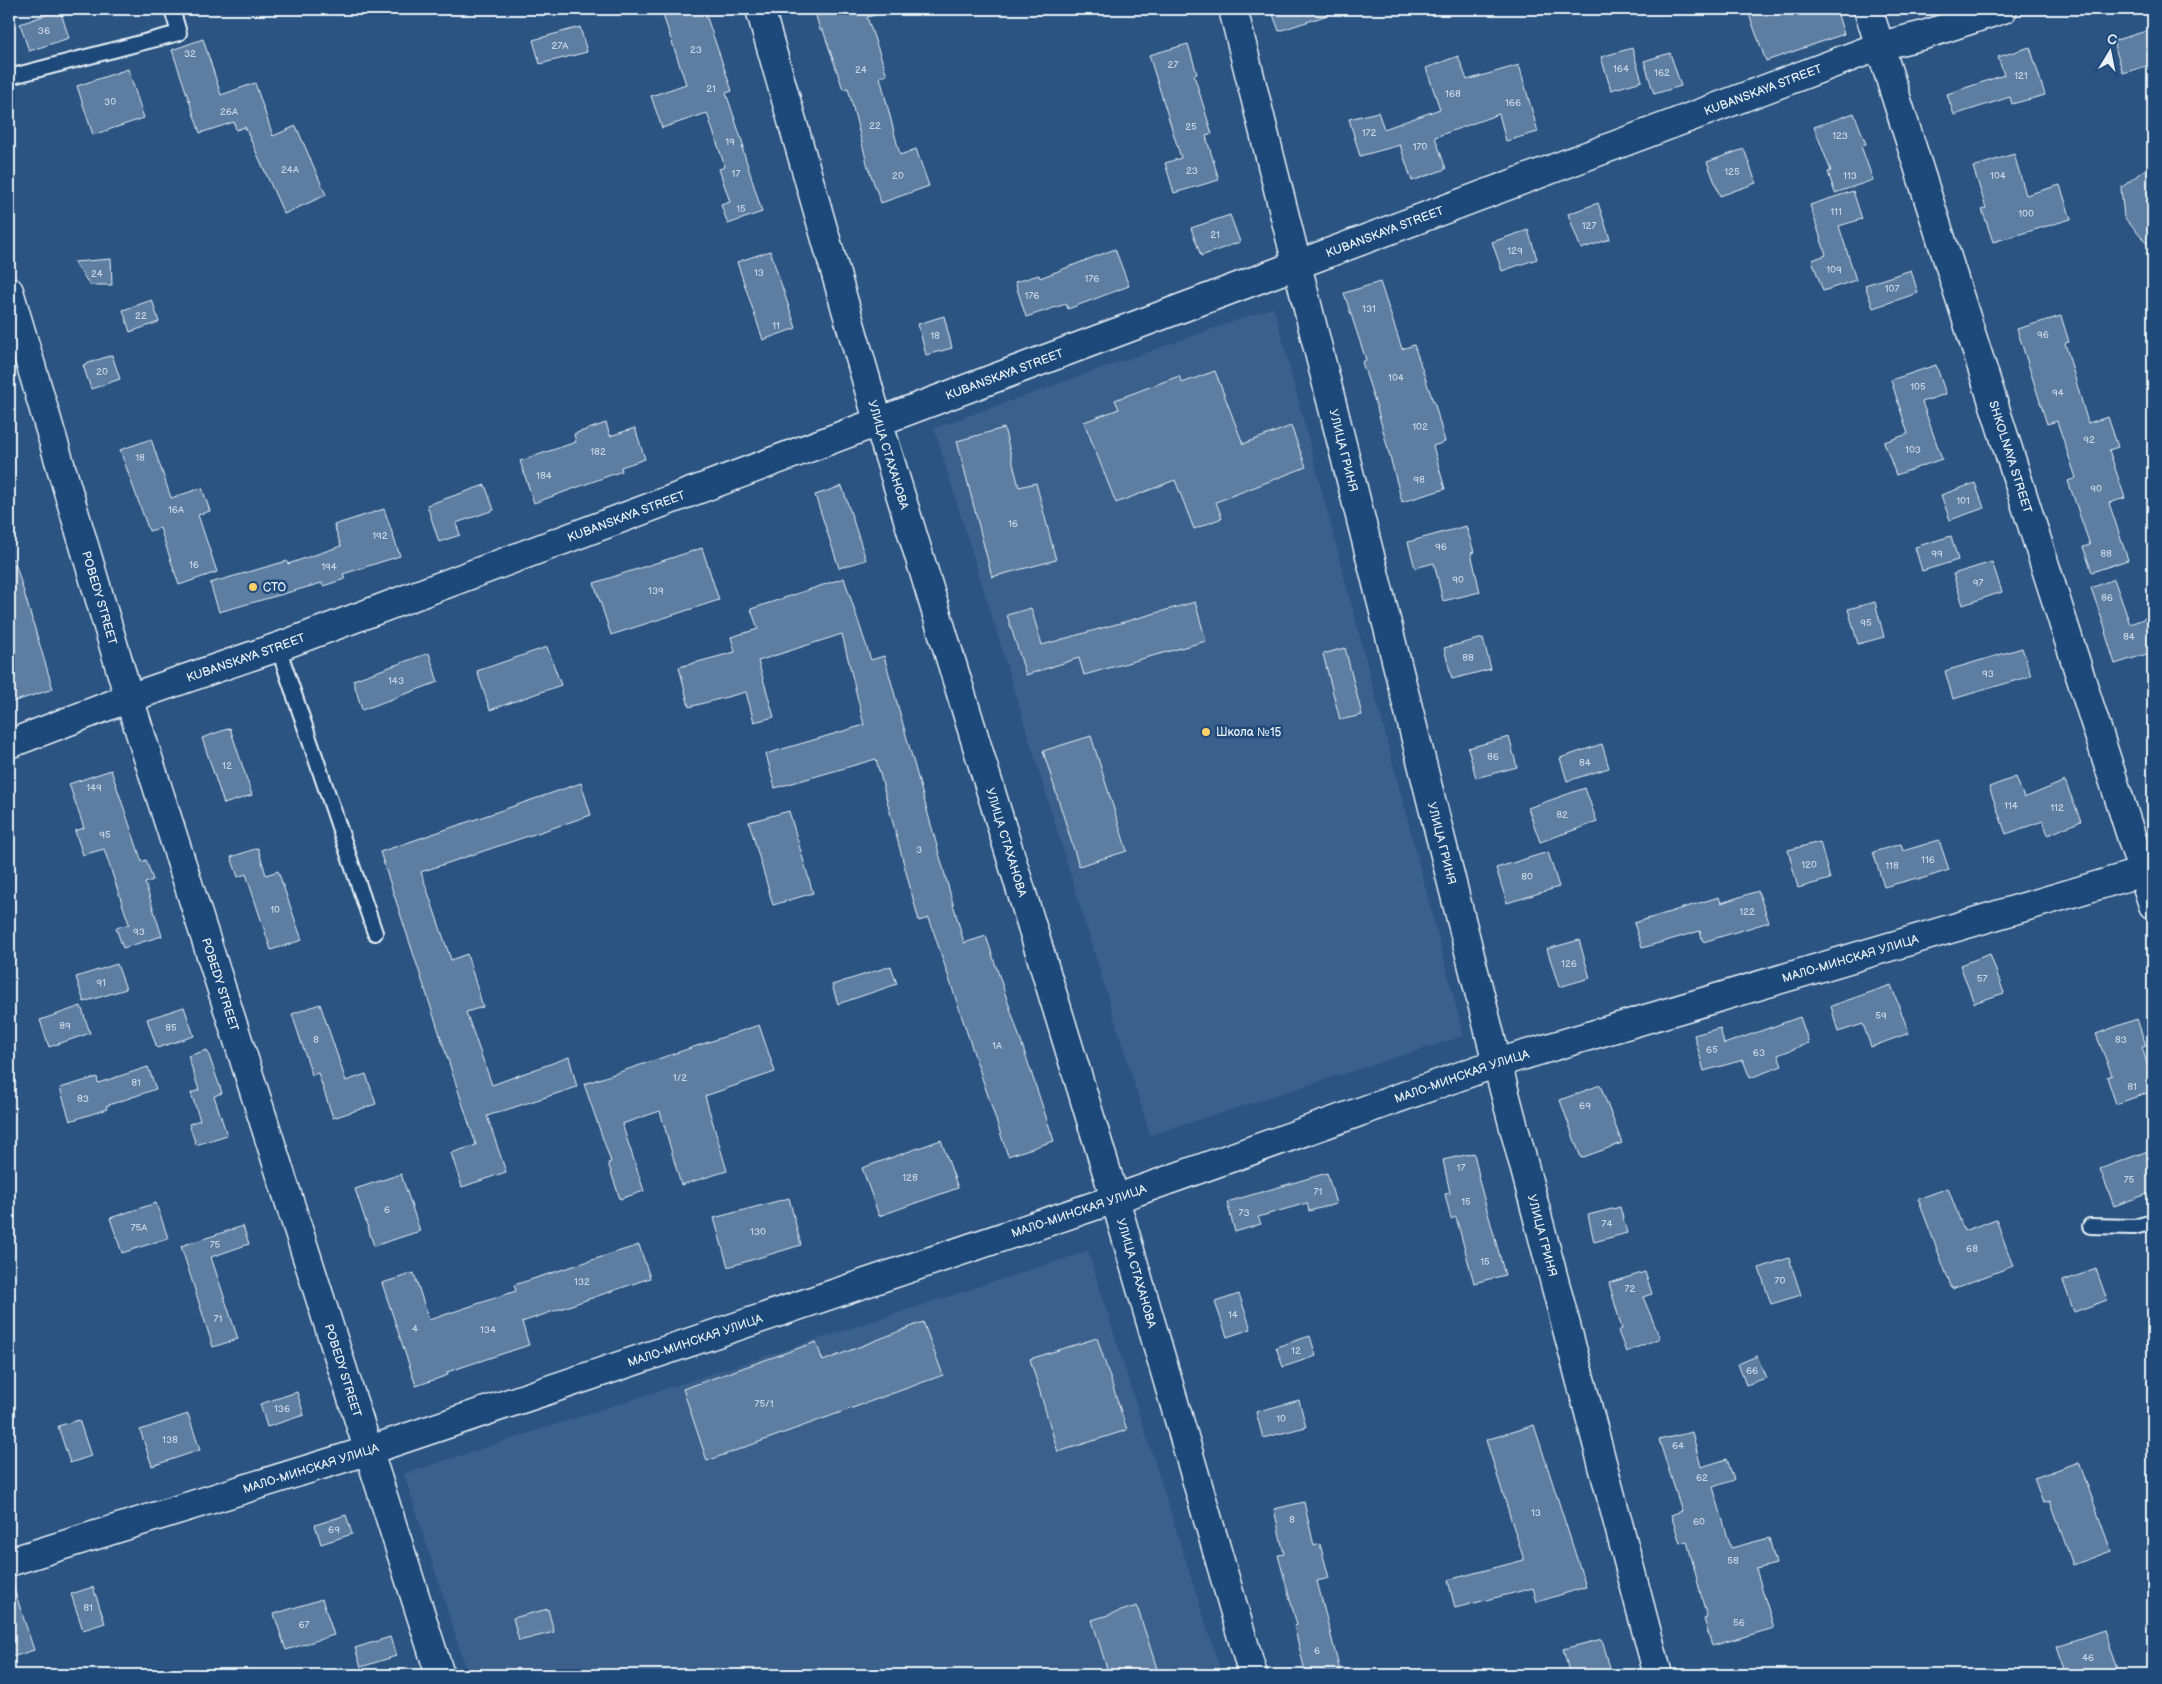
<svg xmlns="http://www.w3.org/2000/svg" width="2162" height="1684" font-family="'Balsamiq Sans',sans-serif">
<rect width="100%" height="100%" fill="#2b5482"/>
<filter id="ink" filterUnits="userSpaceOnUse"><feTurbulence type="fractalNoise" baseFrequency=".02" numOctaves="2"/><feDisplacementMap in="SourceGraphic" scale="10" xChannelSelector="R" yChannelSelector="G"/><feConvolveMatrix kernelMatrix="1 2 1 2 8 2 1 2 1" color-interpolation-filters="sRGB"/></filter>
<g filter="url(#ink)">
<g fill="#3a608b">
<polygon points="1274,307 1464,1036 1150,1135 934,428"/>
<polygon points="1088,1251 1222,1675 468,1675 404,1474"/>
</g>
<g fill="#5d7da1" stroke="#e8f1f8">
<polygon points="661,9 704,9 732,91 726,93 744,147 742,147 762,212 728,224 721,205 730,202 719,169 725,167 707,113 662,128 651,96 686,84"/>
<polygon points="814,9 875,9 875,15 867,17 887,75 880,77 900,155 916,149 929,186 881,203 868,167 848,88 843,89 823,30 820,30"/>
<polygon points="1271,9 1333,9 1334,13 1279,31"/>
<polygon points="1747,9 1836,9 1844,34 1766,61"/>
<polygon points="60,10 69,38 29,51 20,24"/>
<polygon points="580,27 587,52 540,64 533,40"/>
<polygon points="2153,29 2153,64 2123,73 2113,41"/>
<polygon points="203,39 221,95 255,83 273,136 296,126 326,195 284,214 245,127 236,130 234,122 200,133 172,50"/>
<polygon points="1188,44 1197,74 1194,75 1212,134 1206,136 1219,180 1174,193 1165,163 1181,158 1149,55"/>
<polygon points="2030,47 2045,95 2012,104 2010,97 1954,115 1947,94 2004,75 1998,57"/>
<polygon points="1632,48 1642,81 1611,90 1601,57"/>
<polygon points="1670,53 1681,86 1654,94 1644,61"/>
<polygon points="1458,56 1467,80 1519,65 1538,132 1506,141 1499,114 1435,137 1446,169 1412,181 1400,145 1360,156 1349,119 1378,112 1384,129 1440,109 1426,68"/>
<polygon points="128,69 144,118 93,135 77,86"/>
<polygon points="1854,113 1866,144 1861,146 1873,180 1835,193 1828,172 1831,171 1814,127"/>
<polygon points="1744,149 1756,183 1720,196 1707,162"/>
<polygon points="2014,154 2026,195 2060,185 2071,219 1993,242 1982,209 1986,208 1973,167"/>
<polygon points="2153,163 2153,251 2124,217 2121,188"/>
<polygon points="1853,191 1862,219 1839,226 1856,280 1823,291 1812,260 1826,255 1810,205"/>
<polygon points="1598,203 1610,239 1581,249 1568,214"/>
<polygon points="1230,215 1240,242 1201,256 1191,228"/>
<polygon points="1528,230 1537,259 1502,271 1492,242"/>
<polygon points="1115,249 1129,286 1068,309 1066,304 1026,317 1015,282 1039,275 1040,278"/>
<polygon points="770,251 796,328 763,340 737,262"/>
<polygon points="111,259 112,285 90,285 74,262"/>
<polygon points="1911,270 1918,293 1873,308 1865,285"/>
<polygon points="1380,282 1402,349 1414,345 1433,401 1434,401 1445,442 1433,446 1445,489 1402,502 1377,408 1362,362 1366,360 1344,293"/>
<polygon points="152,300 159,322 130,332 123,310"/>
<polygon points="944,316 952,348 926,355 918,324"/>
<polygon points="2061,316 2069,342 2065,343 2088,423 2108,417 2118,447 2109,450 2125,498 2109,503 2128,560 2092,572 2083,547 2090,545 2068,481 2076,478 2057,421 2047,424 2017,329"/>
<polygon points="112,355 120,379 91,389 83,365"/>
<polygon points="1936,365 1946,394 1922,402 1942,459 1896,475 1884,442 1908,434 1891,380"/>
<polygon points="1215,371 1243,444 1291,426 1306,467 1216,502 1222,518 1194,529 1175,480 1116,503 1084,422 1119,409 1115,400 1179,376 1182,383"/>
<polygon points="606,423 610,436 635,428 645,459 621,467 622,471 534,503 520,461 576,442 574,434"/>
<polygon points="1004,428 1019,487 1036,483 1056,560 992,577 957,441"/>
<polygon points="151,439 171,498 202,488 210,511 198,515 217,572 179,585 160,528 149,531 120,450"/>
<polygon points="1975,483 1984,508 1950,520 1941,495"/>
<polygon points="485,485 494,510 456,523 460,535 439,542 427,505"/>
<polygon points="842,486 866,560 839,568 815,495"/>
<polygon points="384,509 400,556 343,574 345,579 323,586 322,583 219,612 210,583 287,561 288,564 341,546 334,525"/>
<polygon points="1466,526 1474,552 1471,553 1480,592 1443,601 1434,563 1415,568 1408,542"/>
<polygon points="1951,536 1958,560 1922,571 1915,547"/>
<polygon points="702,548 719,600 611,635 594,583"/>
<polygon points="9,559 14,559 53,689 9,703"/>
<polygon points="1992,562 2002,592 1963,605 1953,574"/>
<polygon points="844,578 871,660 884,656 964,943 986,936 1054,1141 1008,1156 929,918 919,921 876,759 775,788 766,754 864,725 842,634 758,661 774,717 754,722 746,692 689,707 679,667 735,652 731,637 758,629 751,609"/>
<polygon points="2114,579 2130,624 2146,618 2153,642 2153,652 2115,664 2105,632 2106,631 2091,588"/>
<polygon points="1195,602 1206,641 1084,675 1079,658 1026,675 1007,615 1031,608 1042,645"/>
<polygon points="1875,602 1884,637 1858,644 1848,609"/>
<polygon points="1483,638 1491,669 1452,679 1444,648"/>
<polygon points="547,647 561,685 490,710 477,671"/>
<polygon points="1345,648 1362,715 1340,720 1323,654"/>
<polygon points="2022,648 2031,676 1953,699 1945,671"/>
<polygon points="429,653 438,682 362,710 353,680"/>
<polygon points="230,728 252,795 224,804 202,738"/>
<polygon points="1091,736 1127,851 1079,866 1043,751"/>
<polygon points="1509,737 1517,767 1476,778 1468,748"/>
<polygon points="1602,744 1609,768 1567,781 1560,758"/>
<polygon points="111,770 142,862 146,860 153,880 145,883 162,936 123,948 116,928 129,924 104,849 83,855 75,831 84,828 69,784"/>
<polygon points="2016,777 2024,798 2065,781 2081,821 2048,835 2043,821 2006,834 1989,787"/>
<polygon points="581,783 591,815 421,872 451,960 467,954 483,1007 466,1012 492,1085 569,1057 577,1087 487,1116 506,1172 462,1187 451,1153 476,1145 380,852"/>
<polygon points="1585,788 1597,822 1540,842 1528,808"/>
<polygon points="789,811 813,893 773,905 749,822"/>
<polygon points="1939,840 1949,870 1918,880 1917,878 1884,887 1873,852 1901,844 1903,851"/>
<polygon points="1820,842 1830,879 1798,888 1788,850"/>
<polygon points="258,848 266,875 278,871 302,940 271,950 246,874 238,877 231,857"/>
<polygon points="1548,852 1559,887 1507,903 1496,868"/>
<polygon points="1758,891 1769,922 1703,942 1700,931 1642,948 1634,923 1719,897 1721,903"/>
<polygon points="1579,940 1590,978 1559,987 1547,949"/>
<polygon points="1990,954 2004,993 1974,1003 1960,965"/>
<polygon points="117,964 126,989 84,1002 76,977"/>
<polygon points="891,966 897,984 838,1004 832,985"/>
<polygon points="1891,985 1909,1033 1871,1047 1863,1024 1838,1032 1831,1006"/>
<polygon points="320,1004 346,1081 366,1074 376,1104 333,1118 318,1073 312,1075 292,1014"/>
<polygon points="81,1006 90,1033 49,1047 40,1020"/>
<polygon points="184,1007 194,1036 157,1048 147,1019"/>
<polygon points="1800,1017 1809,1043 1778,1055 1782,1066 1750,1078 1743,1060 1704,1071 1694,1035 1720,1028 1724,1044"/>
<polygon points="2137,1019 2146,1046 2142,1047 2153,1083 2153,1091 2116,1104 2107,1077 2112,1075 2096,1034"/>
<polygon points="759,1025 775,1072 705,1096 727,1171 681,1185 660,1111 622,1124 644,1191 620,1199 608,1163 611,1162 584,1084"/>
<polygon points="207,1050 222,1093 214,1096 227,1135 196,1145 189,1124 200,1120 191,1093 199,1090 188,1056"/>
<polygon points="148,1067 156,1089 106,1106 107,1109 70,1121 60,1088 97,1077 98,1083"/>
<polygon points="1600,1085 1622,1143 1581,1158 1560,1100"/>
<polygon points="941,1140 958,1188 879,1216 862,1168"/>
<polygon points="2153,1149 2153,1192 2114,1206 2100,1169"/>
<polygon points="1474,1153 1479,1176 1478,1177 1505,1275 1474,1283 1456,1217 1451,1219 1445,1194 1450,1193 1443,1160"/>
<polygon points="1327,1173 1336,1204 1309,1211 1307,1203 1258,1217 1261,1224 1235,1232 1227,1202"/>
<polygon points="401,1174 420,1231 374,1246 355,1189"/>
<polygon points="1948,1188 1964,1231 1996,1219 2013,1266 1952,1289 1918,1199"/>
<polygon points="789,1198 801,1245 728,1267 714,1218"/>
<polygon points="156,1203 168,1238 122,1253 110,1218"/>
<polygon points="1620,1207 1627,1233 1594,1242 1588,1215"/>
<polygon points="243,1226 249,1244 211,1257 238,1339 213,1347 181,1246"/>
<polygon points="639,1245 650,1278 522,1322 529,1345 447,1372 448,1375 416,1386 382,1283 414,1273 429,1320 516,1291 514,1285"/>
<polygon points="1789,1258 1801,1295 1771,1304 1759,1268"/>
<polygon points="2096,1269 2107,1300 2074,1312 2063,1281"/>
<polygon points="1645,1272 1652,1294 1643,1297 1660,1338 1626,1352 1618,1331 1622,1329 1609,1283"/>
<polygon points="1239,1294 1251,1329 1227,1337 1215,1302"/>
<polygon points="923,1322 943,1375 707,1461 683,1389 816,1342 823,1361"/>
<polygon points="1310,1336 1316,1356 1283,1367 1276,1347"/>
<polygon points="1097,1338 1127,1430 1058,1452 1030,1359"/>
<polygon points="1757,1356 1766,1378 1746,1385 1738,1364"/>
<polygon points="297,1392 304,1415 267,1427 260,1404"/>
<polygon points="1299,1400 1306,1427 1263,1438 1256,1412"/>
<polygon points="188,1414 200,1450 152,1466 140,1430"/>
<polygon points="79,1420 91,1456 70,1463 58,1426"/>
<polygon points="1534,1425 1586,1587 1537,1602 1533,1588 1455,1608 1448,1580 1524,1560 1486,1440"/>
<polygon points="1692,1432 1701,1467 1727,1459 1734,1480 1713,1487 1731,1548 1769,1538 1776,1564 1756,1569 1774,1628 1712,1646 1704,1619 1707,1618 1687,1541 1680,1543 1671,1515 1682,1511 1659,1440"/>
<polygon points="2079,1462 2111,1551 2073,1565 2050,1501 2043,1503 2034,1478"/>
<polygon points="1304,1502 1314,1546 1320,1544 1329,1578 1317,1581 1341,1675 1306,1675 1294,1626 1297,1625 1278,1555 1284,1554 1274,1509"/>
<polygon points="346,1515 352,1534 321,1544 315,1525"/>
<polygon points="9,1586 13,1586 34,1650 9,1658"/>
<polygon points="93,1587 105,1623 83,1630 71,1594"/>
<polygon points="322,1599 334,1635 286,1650 274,1614"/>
<polygon points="1137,1606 1159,1675 1109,1675 1092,1620"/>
<polygon points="548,1609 554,1632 519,1641 513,1618"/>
<polygon points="2104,1630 2118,1669 2099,1675 2067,1675 2057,1646"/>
<polygon points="390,1637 396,1656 361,1667 355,1648"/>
<polygon points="1602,1639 1612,1675 1570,1675 1563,1649"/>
</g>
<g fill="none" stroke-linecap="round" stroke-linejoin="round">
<g stroke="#e8f1f8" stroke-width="18">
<g id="lane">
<polyline points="9,77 179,33 172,9"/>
<polyline points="278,647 375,933"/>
<polyline points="2090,1226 2134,1227 2153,1222"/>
</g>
</g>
<g stroke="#e8f1f8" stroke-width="31">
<g id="street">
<path id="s1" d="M 760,9 L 878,421 L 1115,1199 L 1253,1675"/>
<path id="s2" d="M 1233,9 L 1497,1063 L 1658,1675"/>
<path id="s3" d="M 9,1562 L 370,1450 L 1115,1199 L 1497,1063 L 2153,869"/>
</g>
</g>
<g stroke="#e8f1f8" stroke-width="31">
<g id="secondary">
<path id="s4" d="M 1868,9 L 2153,905"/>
<path id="s5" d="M 9,291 L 129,698 L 440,1675"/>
<path id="s6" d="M 9,744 L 129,698 L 278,647 L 1880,46 L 1924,35 L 2003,9"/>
</g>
</g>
<use href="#lane" stroke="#1f4a7a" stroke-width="14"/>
<use href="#street" stroke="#1f4a7a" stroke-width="28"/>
<use href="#secondary" stroke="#1f4a7a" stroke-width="28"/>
</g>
</g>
<g fill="#ffd166" stroke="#1f4a7a" stroke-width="2">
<circle cx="253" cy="587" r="5"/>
<circle cx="1206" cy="732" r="5"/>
</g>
<g text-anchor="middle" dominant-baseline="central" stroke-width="5" stroke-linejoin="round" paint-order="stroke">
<g font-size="10" fill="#c5d4e2">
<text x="44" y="31">36</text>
<text x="560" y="46">27А</text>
<text x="696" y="50">23</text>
<text x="190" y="54">32</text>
<text x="1173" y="65">27</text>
<text x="1621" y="69">164</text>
<text x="861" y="70">24</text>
<text x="1662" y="73">162</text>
<text x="2021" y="76">121</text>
<text x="711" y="89">21</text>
<text x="1453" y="94">168</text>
<text x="110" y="102">30</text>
<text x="1513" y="103">166</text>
<text x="229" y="112">26А</text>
<text x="875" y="126">22</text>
<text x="1191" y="127">25</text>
<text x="1369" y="133">172</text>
<text x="1840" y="136">123</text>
<text x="730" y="142">19</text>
<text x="1420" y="147">170</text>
<text x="290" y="170">24А</text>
<text x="1192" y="171">23</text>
<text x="1732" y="172">125</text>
<text x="736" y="174">17</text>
<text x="898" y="176">20</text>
<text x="1850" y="176">113</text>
<text x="1998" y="176">104</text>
<text x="741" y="209">15</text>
<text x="1836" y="212">111</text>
<text x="2026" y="214">100</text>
<text x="1589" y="226">127</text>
<text x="1215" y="235">21</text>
<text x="1515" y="251">129</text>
<text x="1834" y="270">109</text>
<text x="759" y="273">13</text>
<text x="97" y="274">24</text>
<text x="1092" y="279">176</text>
<text x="1892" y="289">107</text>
<text x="1032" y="296">176</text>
<text x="1369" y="309">131</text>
<text x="141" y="316">22</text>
<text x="776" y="326">11</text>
<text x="2043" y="335">96</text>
<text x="935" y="336">18</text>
<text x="102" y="372">20</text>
<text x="1396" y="378">104</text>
<text x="1918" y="387">105</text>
<text x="2058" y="393">94</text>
<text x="1420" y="427">102</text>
<text x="2089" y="440">92</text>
<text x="1913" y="450">103</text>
<text x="598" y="452">182</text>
<text x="140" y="458">18</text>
<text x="544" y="476">184</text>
<text x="1419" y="480">98</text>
<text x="2096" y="489">90</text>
<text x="1963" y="501">101</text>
<text x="176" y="510">16А</text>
<text x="1013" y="524">16</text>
<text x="380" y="536">192</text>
<text x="1441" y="547">96</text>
<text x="1937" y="554">99</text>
<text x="2106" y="554">88</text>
<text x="194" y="565">16</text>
<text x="329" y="567">194</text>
<text x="1458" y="580">90</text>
<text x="1978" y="583">97</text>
<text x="656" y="591">139</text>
<text x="2107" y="598">86</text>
<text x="1866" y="623">95</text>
<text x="2129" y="637">84</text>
<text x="1468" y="658">88</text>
<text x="1988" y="674">93</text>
<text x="396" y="681">143</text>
<text x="1493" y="757">86</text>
<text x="1585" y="763">84</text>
<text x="227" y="766">12</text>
<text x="94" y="788">149</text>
<text x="2011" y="806">114</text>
<text x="2057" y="808">112</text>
<text x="1562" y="815">82</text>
<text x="105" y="835">95</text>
<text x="919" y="850">3</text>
<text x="1928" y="860">116</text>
<text x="1809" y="865">120</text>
<text x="1892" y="866">118</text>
<text x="1527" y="877">80</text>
<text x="275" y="910">10</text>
<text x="1747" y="912">122</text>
<text x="139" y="932">93</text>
<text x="1569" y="964">126</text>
<text x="1982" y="979">57</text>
<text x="101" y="983">91</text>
<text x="1881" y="1016">59</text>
<text x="65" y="1026">89</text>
<text x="171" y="1028">85</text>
<text x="316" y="1040">8</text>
<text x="2121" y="1040">83</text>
<text x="997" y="1046">1А</text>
<text x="1712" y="1050">65</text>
<text x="1759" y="1053">63</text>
<text x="680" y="1078">1/2</text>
<text x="136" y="1083">81</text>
<text x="2132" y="1087">81</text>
<text x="83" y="1099">83</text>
<text x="1585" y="1106">69</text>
<text x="1461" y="1168">17</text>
<text x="910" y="1178">128</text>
<text x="2129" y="1180">75</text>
<text x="1318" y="1192">71</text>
<text x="1466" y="1202">15</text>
<text x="387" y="1210">6</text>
<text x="1244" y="1213">73</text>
<text x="1607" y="1224">74</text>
<text x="139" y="1228">75А</text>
<text x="758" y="1232">130</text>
<text x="215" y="1245">75</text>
<text x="1972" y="1249">68</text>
<text x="1485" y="1262">15</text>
<text x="1780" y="1281">70</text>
<text x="582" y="1282">132</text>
<text x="1630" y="1289">72</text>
<text x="1233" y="1315">14</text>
<text x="218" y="1319">71</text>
<text x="415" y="1329">4</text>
<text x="488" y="1330">134</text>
<text x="1296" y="1351">12</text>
<text x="1752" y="1371">66</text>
<text x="764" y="1404">75/1</text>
<text x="282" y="1409">136</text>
<text x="1281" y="1419">10</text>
<text x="170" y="1440">138</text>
<text x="1678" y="1446">64</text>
<text x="1702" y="1478">62</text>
<text x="1536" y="1513">13</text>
<text x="1292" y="1520">8</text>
<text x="1699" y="1522">60</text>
<text x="334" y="1530">69</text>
<text x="1733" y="1561">58</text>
<text x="88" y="1608">81</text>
<text x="1739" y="1623">56</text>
<text x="304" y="1625">67</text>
<text x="1317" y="1651">6</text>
<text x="2088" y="1658">46</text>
</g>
<g font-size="12" fill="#e8f1f8" stroke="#1f4a7a">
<text stroke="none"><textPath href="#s6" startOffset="1872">KUBANSKAYA STREET</textPath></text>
<text stroke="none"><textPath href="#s6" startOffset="1468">KUBANSKAYA STREET</textPath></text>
<text stroke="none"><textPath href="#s6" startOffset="1062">KUBANSKAYA STREET</textPath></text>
<text stroke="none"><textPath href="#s2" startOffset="455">УЛИЦА ГРИНЯ</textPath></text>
<text stroke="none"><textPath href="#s1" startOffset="464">УЛИЦА СТАХАНОВА</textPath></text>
<text stroke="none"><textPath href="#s4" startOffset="470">SHKOLNAYA STREET</textPath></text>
<text stroke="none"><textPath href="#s6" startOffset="658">KUBANSKAYA STREET</textPath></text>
<text stroke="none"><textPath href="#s5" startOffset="320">POBEDY STREET</textPath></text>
<text stroke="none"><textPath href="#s6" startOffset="252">KUBANSKAYA STREET</textPath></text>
<text stroke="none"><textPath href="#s1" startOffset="869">УЛИЦА СТАХАНОВА</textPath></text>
<text stroke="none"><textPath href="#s2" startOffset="860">УЛИЦА ГРИНЯ</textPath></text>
<text stroke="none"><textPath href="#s3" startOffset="1938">МАЛО-МИНСКАЯ УЛИЦА</textPath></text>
<text stroke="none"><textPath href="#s5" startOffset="725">POBEDY STREET</textPath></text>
<text stroke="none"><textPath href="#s3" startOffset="1532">МАЛО-МИНСКАЯ УЛИЦА</textPath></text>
<text stroke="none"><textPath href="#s3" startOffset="1126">МАЛО-МИНСКАЯ УЛИЦА</textPath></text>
<text stroke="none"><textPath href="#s2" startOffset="1265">УЛИЦА ГРИНЯ</textPath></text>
<text stroke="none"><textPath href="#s1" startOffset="1319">УЛИЦА СТАХАНОВА</textPath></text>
<text stroke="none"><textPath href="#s3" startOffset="721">МАЛО-МИНСКАЯ УЛИЦА</textPath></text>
<text stroke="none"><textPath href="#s5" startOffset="1130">POBEDY STREET</textPath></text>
<text stroke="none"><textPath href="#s3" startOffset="316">МАЛО-МИНСКАЯ УЛИЦА</textPath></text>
</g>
<g font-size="12" fill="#e8f1f8" stroke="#1f4a7a" text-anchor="start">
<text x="263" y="587">СТО</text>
<text x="1216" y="732">Школа №15</text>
</g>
</g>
<rect width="2162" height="1684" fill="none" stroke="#1f4a7a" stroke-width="30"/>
<rect x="15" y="15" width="2132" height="1654" fill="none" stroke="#e8f1f8" stroke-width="2" filter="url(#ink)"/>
<g transform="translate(2110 52) rotate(10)" stroke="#1f4a7a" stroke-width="4" paint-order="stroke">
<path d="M0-4L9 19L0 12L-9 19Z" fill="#e8f1f8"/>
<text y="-8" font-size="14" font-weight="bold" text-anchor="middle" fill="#e8f1f8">С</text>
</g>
</svg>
